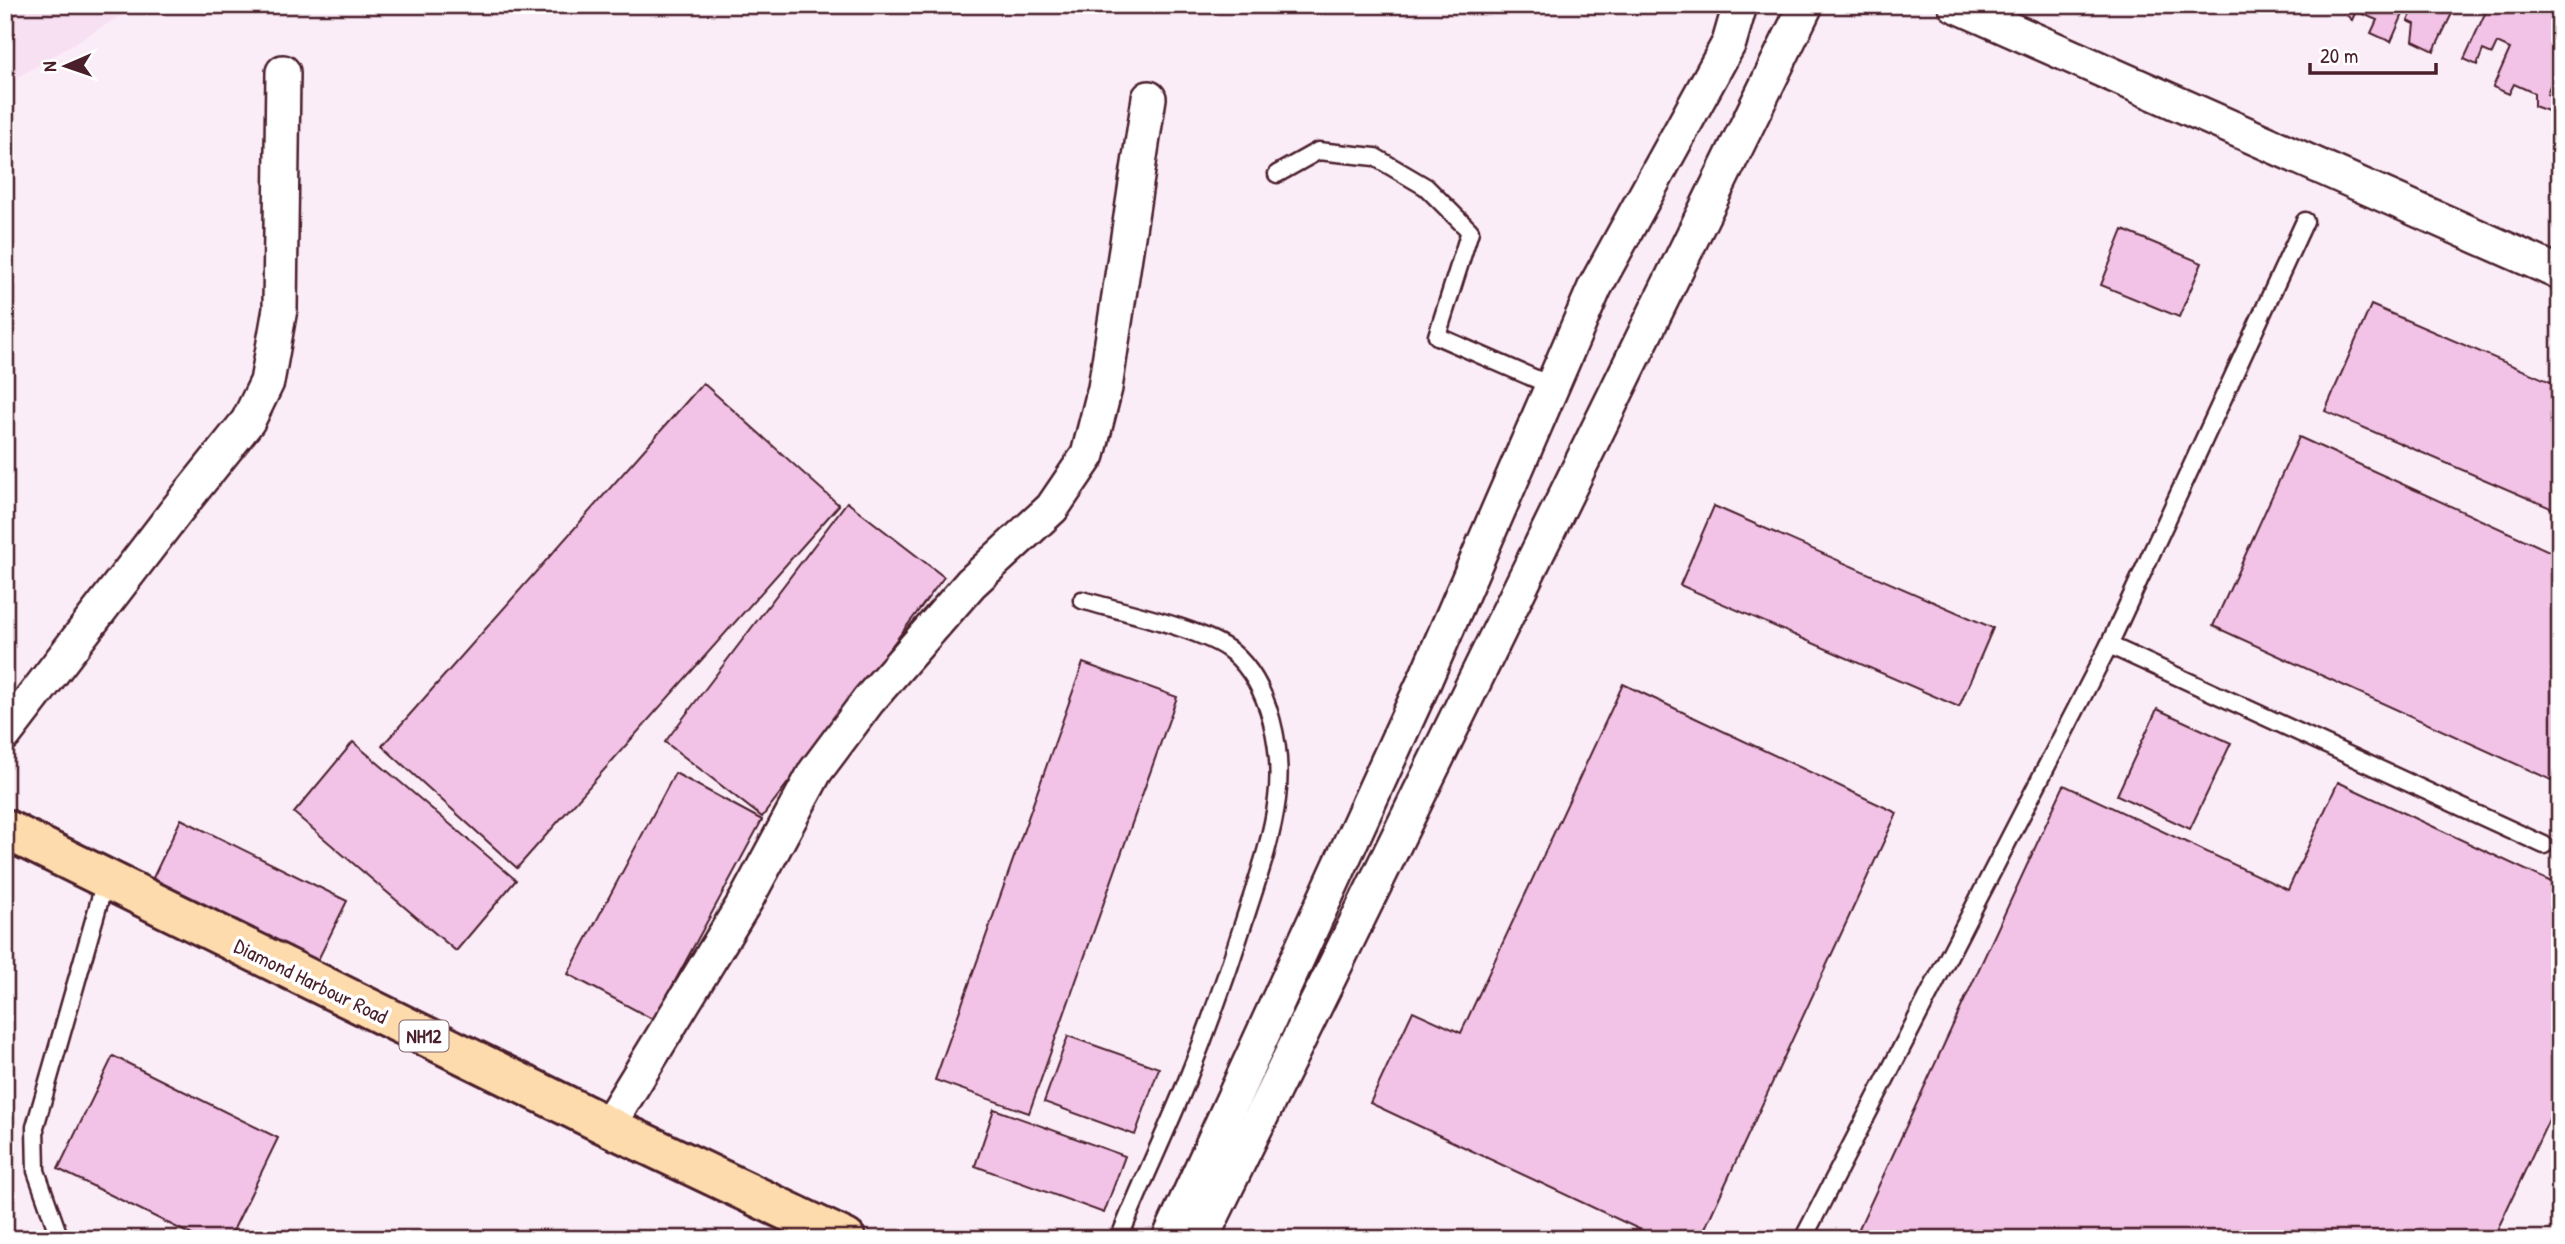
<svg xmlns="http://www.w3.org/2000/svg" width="2565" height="1244" font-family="'Patrick Hand',sans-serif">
<rect width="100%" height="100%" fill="#fbedf8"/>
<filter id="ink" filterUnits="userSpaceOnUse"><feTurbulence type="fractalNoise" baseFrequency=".0143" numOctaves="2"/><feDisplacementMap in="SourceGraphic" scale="14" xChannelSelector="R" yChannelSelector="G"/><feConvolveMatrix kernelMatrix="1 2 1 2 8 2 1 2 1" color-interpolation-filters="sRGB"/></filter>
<g filter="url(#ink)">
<polygon fill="#f8e0f3" points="5,5 139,5 5,85"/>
<g fill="#f2c3e7" stroke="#4a1f2b" stroke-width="2">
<polygon points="2342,5 2456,5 2434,51 2413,41 2415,24 2408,21 2413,10 2406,7 2391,42 2371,33 2377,20 2356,11 2352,20 2341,10"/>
<polygon points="2484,5 2560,5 2560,68 2557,67 2547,94 2556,98 2551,112 2534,106 2534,93 2514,84 2509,94 2493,87 2510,49 2497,43 2492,54 2483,50 2477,65 2464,59 2488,7"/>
<polygon points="2123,230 2202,263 2179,317 2101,285"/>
<polygon points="2371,305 2560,386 2560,512 2325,411"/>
<polygon points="703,383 839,505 517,868 382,746"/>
<polygon points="2299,437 2560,556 2560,784 2213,626"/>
<polygon points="847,502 944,577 762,817 665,742"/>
<polygon points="1714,506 1993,628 1959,707 1680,585"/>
<polygon points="1083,663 1177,697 1029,1113 935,1080"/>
<polygon points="1623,684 1897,813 1700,1239 1660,1239 1370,1103 1413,1011 1461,1033"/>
<polygon points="2157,709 2231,743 2190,829 2117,795"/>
<polygon points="353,742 516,880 456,951 294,813"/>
<polygon points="675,773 762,820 654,1020 568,974"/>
<polygon points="2338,782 2560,886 2560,1096 2493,1239 1854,1239 2064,785 2288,890"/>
<polygon points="181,819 347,901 316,964 151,882"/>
<polygon points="1068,1036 1159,1068 1135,1135 1044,1102"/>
<polygon points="113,1056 278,1138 229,1239 200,1239 58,1169"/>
<polygon points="994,1109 1125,1156 1104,1213 975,1166"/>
</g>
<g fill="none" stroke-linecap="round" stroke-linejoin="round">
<g stroke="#4a1f2b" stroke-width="21">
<g id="lane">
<polyline points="1277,174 1318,151 1375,157 1426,187 1470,231 1437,336 1552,386"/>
<path d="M 1082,600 C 1119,611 1205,629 1232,652 C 1271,685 1283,751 1277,799 C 1272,838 1259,875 1247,912 C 1229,970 1209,1026 1186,1083 C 1165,1135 1140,1186 1119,1239"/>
<polyline points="2109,645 2544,845"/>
<polyline points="60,1239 36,1171 35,1127 106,878"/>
<polyline points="1803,1239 2109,645 2305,221"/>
</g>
</g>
<g stroke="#4a1f2b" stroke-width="38">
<g id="street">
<polyline points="1955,5 2560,273"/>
<polyline points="5,734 176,511 248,421 267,382 280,309 283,72"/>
<polyline points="608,1126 746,900 815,772 868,701 971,583 1052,508 1088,455 1105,388 1149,98"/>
<polyline points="1169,1239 1424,682 1595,287 1729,43 1740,5"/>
<polyline points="1201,1239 1806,5"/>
</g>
</g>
<g stroke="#4a1f2b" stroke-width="44">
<polyline id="highway" points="5,829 608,1126 846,1239"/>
</g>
<use href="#lane" stroke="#fff" stroke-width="16"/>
<use href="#street" stroke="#fff" stroke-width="33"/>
<use href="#highway" stroke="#fedbac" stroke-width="38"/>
</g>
</g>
<g text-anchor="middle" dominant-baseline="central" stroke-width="7" stroke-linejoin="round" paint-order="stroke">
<rect fill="#fff" stroke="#80626b" stroke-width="2" x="399.5" y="1020.5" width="49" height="31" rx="5"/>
<g font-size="19" font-weight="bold" fill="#4a1f2b">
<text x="424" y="1036">NH12</text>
</g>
<g font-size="21" fill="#4a1f2b" stroke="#fff">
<text transform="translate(311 981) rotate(26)">Diamond Harbour Road</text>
</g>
</g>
<rect width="2565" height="1244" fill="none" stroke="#fff" stroke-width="28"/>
<rect x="14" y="14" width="2537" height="1216" fill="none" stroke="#4a1f2b" stroke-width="2.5" filter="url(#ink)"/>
<g transform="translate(66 66) rotate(268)" stroke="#ffffff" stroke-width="5" paint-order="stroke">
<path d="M0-5L12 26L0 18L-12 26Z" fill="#4a1f2b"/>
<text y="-10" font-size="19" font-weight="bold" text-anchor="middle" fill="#4a1f2b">N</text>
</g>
<path d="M2310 63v10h126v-10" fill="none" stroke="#4a1f2b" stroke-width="3.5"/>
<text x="2320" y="63" font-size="21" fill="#4a1f2b" stroke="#ffffff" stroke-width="5" paint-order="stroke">20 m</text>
</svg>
